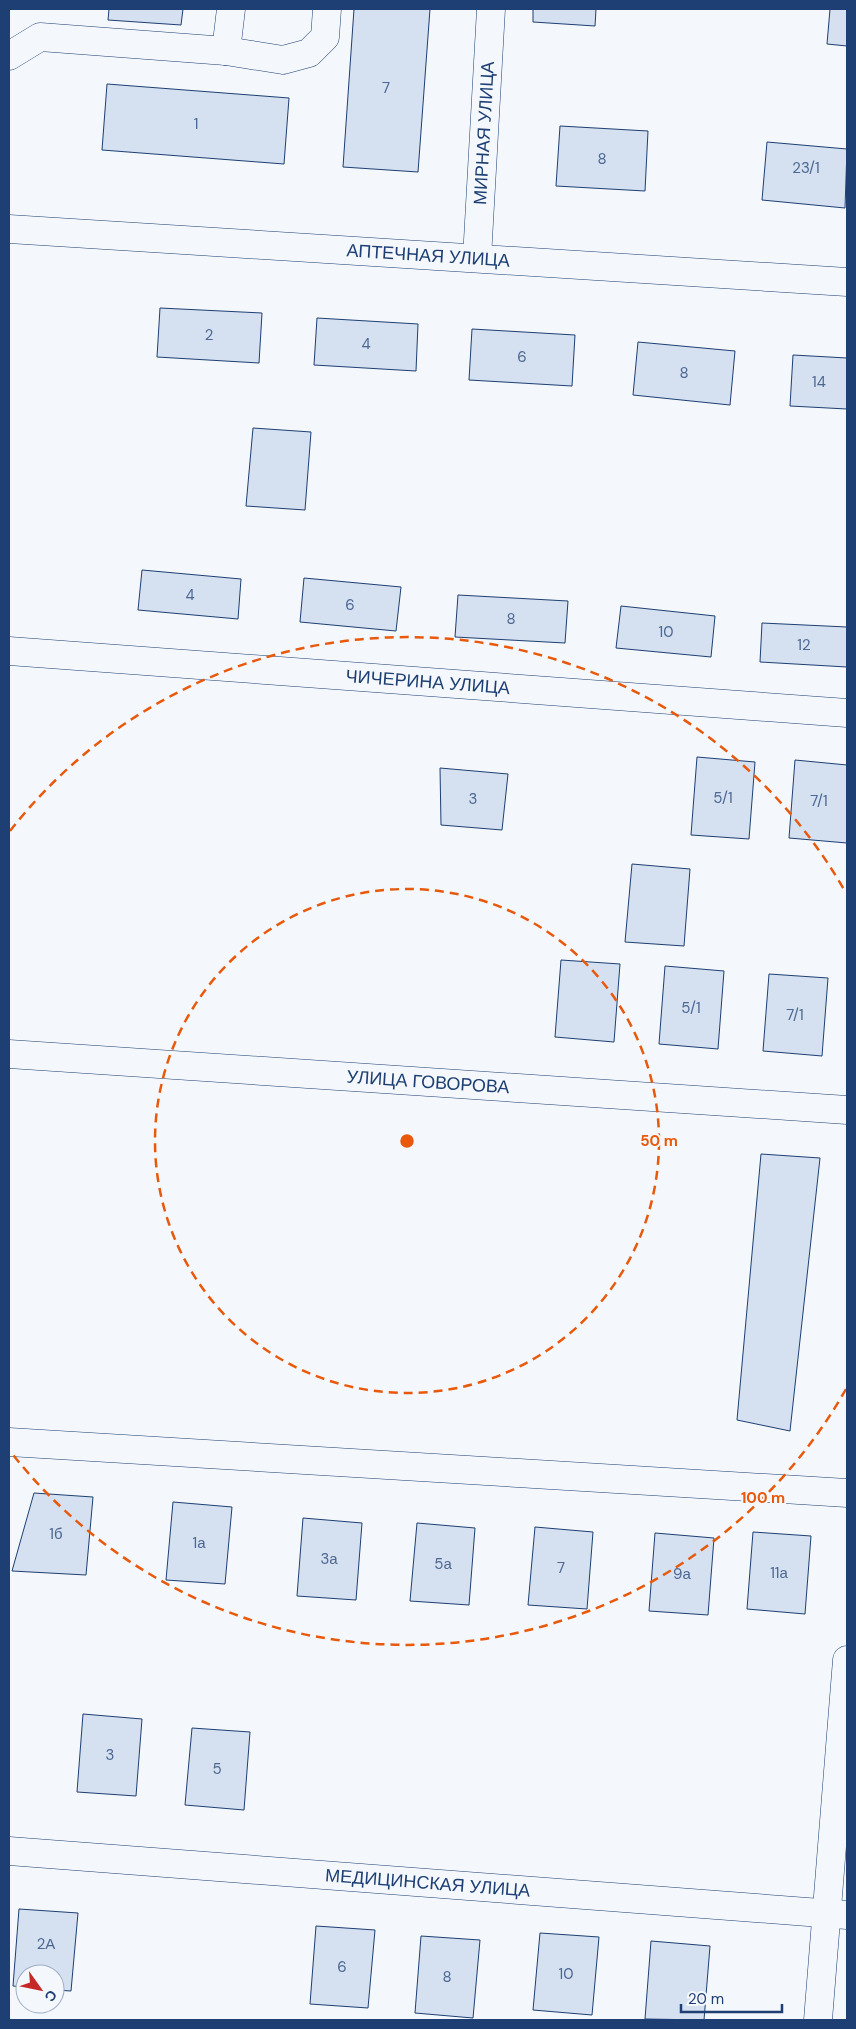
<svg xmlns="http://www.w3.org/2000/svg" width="856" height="2029" font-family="'DM Sans',sans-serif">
<rect width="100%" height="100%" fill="#f4f7fb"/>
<g fill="#d5e0f0" stroke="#1d3f73">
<polygon points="109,9 183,9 181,25 108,20"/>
<polygon points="354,9 430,9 418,172 343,167"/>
<polygon points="533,9 596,9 595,26 533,22"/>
<polygon points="830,9 847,9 847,46 827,44"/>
<polygon points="107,84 289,98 284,164 102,150"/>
<polygon points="560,126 648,131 645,191 556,186"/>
<polygon points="767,142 847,149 845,208 762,200"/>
<polygon points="160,308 262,313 259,363 157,357"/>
<polygon points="317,318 418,324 416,371 314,365"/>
<polygon points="472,329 575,335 572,386 469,380"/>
<polygon points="638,342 735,351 730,405 633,395"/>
<polygon points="793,355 847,358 847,409 790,406"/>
<polygon points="253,428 311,432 305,510 246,506"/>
<polygon points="142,570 241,579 238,619 138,610"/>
<polygon points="304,578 401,587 396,631 300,622"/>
<polygon points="458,595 568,601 565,643 455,637"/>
<polygon points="621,606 715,616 711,657 616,648"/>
<polygon points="762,623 847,627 847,667 760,662"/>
<polygon points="697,757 755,762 749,839 691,835"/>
<polygon points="795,760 847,765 847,843 789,838"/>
<polygon points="440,768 508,774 502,830 441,825"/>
<polygon points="632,864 690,869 684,946 625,942"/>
<polygon points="561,960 620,964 614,1042 555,1037"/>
<polygon points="665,966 724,971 718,1049 659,1044"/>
<polygon points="769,974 828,978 822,1056 763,1051"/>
<polygon points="761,1154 820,1158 790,1431 737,1420"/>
<polygon points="34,1493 93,1497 86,1575 12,1571"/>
<polygon points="173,1502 232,1507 225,1584 166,1580"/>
<polygon points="303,1518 362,1523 356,1600 297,1596"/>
<polygon points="417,1523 475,1528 469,1605 410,1601"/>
<polygon points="535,1527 593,1532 587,1609 528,1605"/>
<polygon points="753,1532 811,1536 805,1614 747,1609"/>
<polygon points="655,1533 714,1538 708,1615 649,1611"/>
<polygon points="83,1714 142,1719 136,1796 77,1792"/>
<polygon points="192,1728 250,1732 244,1810 185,1805"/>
<polygon points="19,1909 78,1913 71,1991 55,1990 55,1974 25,1974 25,1987 13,1986"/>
<polygon points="316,1926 375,1930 368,2008 310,2004"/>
<polygon points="540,1933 599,1937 592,2015 533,2010"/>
<polygon points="421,1936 480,1940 473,2018 415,2013"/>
<polygon points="651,1941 710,1946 704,2020 645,2019"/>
</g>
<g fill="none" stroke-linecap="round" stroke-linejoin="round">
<g stroke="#1d3f73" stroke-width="29">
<g id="minor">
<polyline points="226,51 231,9"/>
<polyline points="9,56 40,37 226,51 283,60 309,53 325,37 327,9"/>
<path id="s1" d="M 9,229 L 847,282"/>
<path id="s2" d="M 477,258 L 491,9"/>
<path id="s3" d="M 9,651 L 847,713"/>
<path id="s4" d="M 9,1054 L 847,1110"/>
<polyline points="9,1442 847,1493"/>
<path id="s5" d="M 9,1851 L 847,1915"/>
<polyline points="818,2020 847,1660"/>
</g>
</g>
<use href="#minor" stroke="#f4f7fb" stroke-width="28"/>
</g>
<g fill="none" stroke="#e8590c" stroke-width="2.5" stroke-dasharray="9 6">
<circle cx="407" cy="1141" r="252"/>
<path d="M846 1389A504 504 0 0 1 10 1451M10 831A504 504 0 0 1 846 893"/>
</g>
<g text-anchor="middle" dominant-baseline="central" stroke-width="4" stroke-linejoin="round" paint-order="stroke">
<g font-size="15" fill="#4b6792">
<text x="386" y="88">7</text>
<text x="196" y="124">1</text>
<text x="602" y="159">8</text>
<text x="806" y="168">23/1</text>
<text x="209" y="335">2</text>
<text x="366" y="344">4</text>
<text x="522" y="357">6</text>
<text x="684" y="373">8</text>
<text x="819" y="382">14</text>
<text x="190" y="595">4</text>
<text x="350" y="605">6</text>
<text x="511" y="619">8</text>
<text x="666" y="632">10</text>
<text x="804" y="645">12</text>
<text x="723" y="798">5/1</text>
<text x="473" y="799">3</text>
<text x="819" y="801">7/1</text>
<text x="691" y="1008">5/1</text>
<text x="795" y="1015">7/1</text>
<text x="56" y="1534">1б</text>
<text x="199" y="1543">1а</text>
<text x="329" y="1559">3а</text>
<text x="443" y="1564">5а</text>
<text x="561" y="1568">7</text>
<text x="779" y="1573">11а</text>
<text x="682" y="1574">9а</text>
<text x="110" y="1755">3</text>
<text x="217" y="1769">5</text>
<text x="46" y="1944">2А</text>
<text x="342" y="1967">6</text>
<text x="566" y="1974">10</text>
<text x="447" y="1977">8</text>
</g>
<g font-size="18" fill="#1d3f73" stroke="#f4f7fb">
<text stroke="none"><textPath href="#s2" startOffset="125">МИРНАЯ УЛИЦА</textPath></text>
<text stroke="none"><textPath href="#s1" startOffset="420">АПТЕЧНАЯ УЛИЦА</textPath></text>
<text stroke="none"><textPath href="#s3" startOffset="420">ЧИЧЕРИНА УЛИЦА</textPath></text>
<text stroke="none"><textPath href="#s4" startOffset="420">УЛИЦА ГОВОРОВА</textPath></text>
<text stroke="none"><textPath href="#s5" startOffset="420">МЕДИЦИНСКАЯ УЛИЦА</textPath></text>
</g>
</g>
<circle cx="407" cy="1141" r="8" fill="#e8590c" stroke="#f4f7fb" stroke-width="2.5"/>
<g font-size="15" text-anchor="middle" font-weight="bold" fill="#e8590c" stroke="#f4f7fb" stroke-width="4" stroke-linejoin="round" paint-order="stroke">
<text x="659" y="1146">50 m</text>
<text x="763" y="1503">100 m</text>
</g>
<rect width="856" height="2029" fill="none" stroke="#1d3f73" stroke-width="20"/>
<g transform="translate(40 1989) rotate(123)"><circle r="24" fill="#f4f7fb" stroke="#9eadc5"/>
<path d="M0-4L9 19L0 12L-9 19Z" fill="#c62828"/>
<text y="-8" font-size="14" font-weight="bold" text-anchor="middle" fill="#1d3f73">С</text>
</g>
<path d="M681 2004v8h101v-8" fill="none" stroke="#1d3f73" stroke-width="2.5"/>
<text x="688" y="2004" font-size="15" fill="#1d3f73" stroke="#f4f7fb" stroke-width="4" paint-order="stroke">20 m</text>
</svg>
